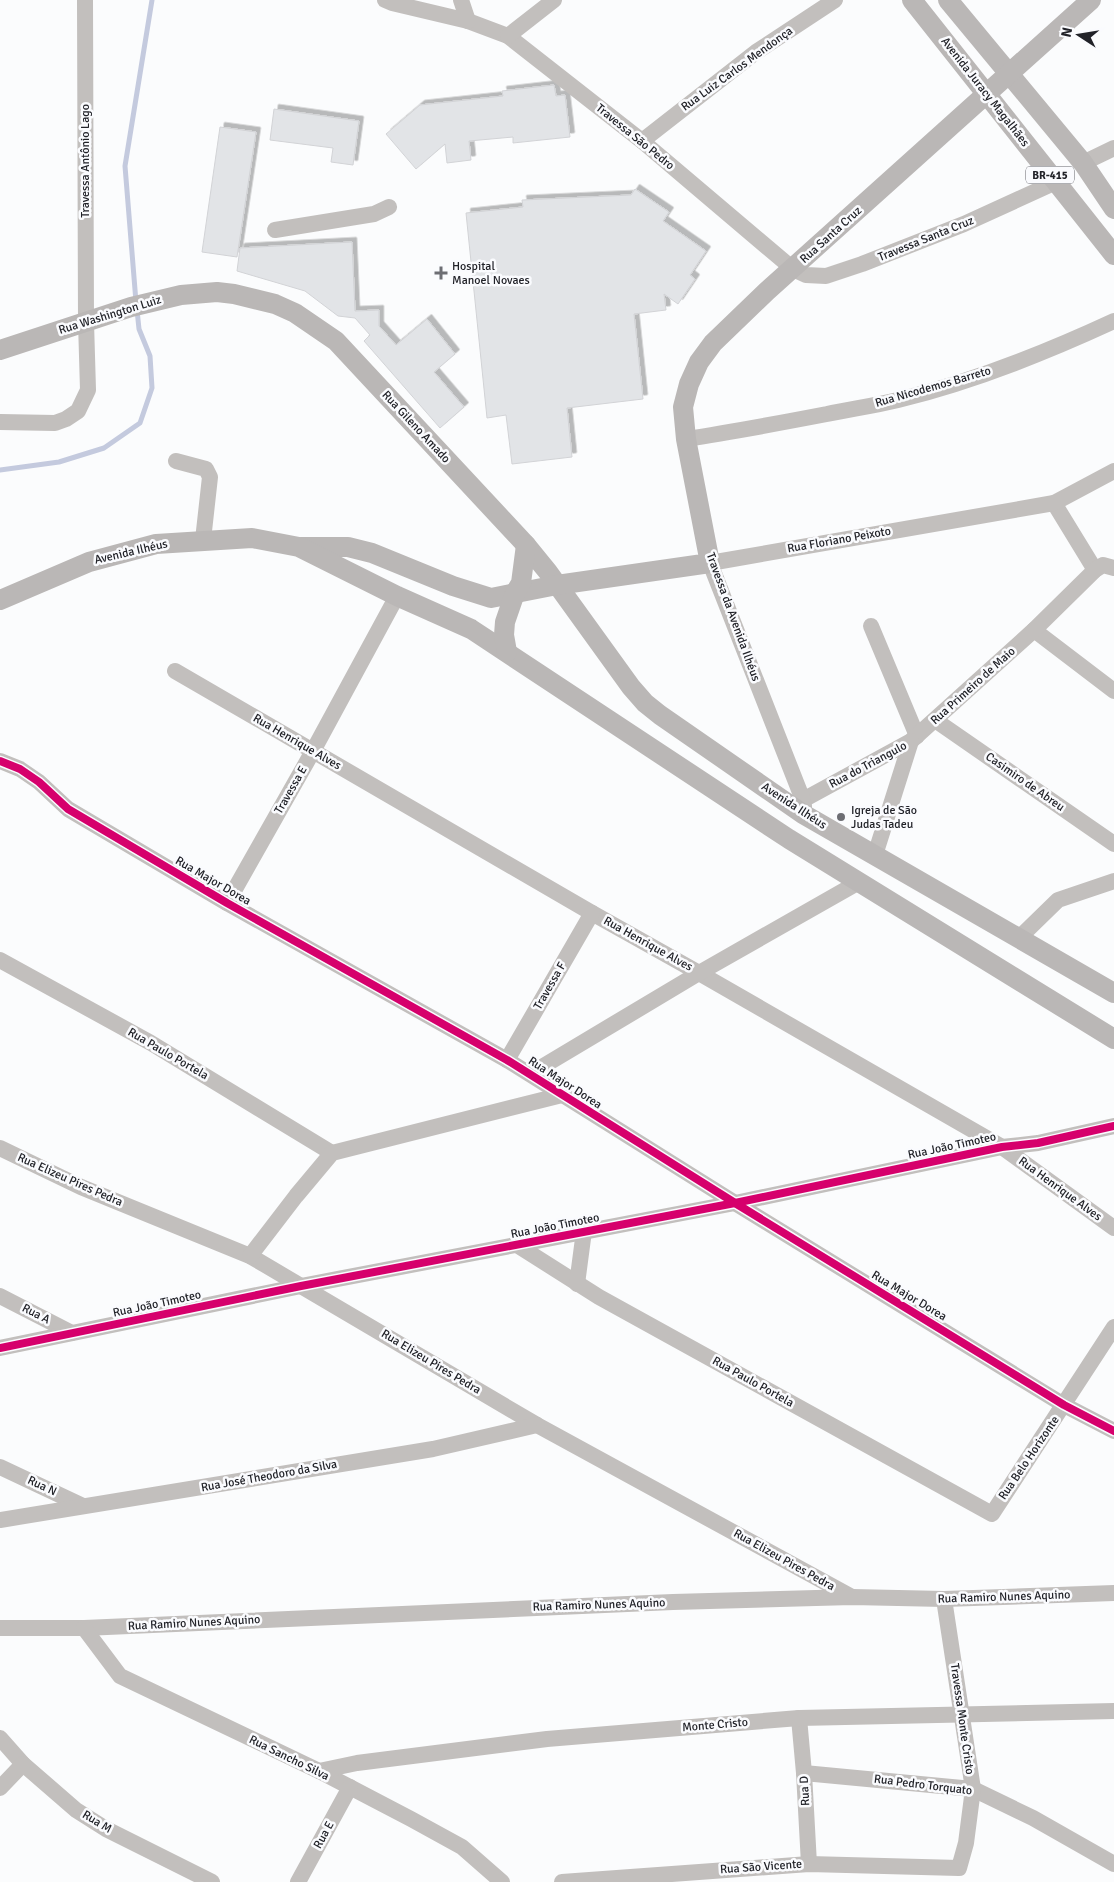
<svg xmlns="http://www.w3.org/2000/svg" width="1114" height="1882" font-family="Signika,sans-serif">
<defs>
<filter id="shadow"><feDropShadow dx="4.5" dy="-4.5" stdDeviation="0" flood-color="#0004"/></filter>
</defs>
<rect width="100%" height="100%" fill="#fbfcfd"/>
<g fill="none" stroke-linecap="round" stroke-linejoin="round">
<g stroke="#c4cade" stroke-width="5">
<polyline points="136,302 125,166 152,0"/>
<polyline points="0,470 59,462 104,448 140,423 152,388 150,356 139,329 137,310"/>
</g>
</g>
<g fill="#e2e4e7" stroke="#d2d3d6" filter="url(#shadow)">
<polygon points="554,85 556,96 565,95 570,137 513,143 513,137 469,141 471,160 447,163 445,144 416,169 386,134 420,105 503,96 502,91"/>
<polygon points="274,109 359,121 353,165 331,162 333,148 270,140"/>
<polygon points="220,127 256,132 237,257 202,252"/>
<polygon points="635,189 669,212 663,221 706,251 690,275 695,279 678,304 664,294 666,310 634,314 643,399 567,408 572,457 512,464 506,415 487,418 466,213 523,207 522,200 631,195"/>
<polygon points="352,242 355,311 379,310 379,326 396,345 427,319 455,354 434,372 464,407 440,428 364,341 370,335 355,318 338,316 305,291 237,271 240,248"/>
</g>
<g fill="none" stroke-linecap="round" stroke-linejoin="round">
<g stroke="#c2bfbd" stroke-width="16">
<polyline points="385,0 392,3 468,21 508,36 642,141 793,269 806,275 826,276 862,264 964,224 1056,182"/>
<polyline points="461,0 468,21"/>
<polyline points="508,36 554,0"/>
<polyline points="642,141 756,52 835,0"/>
<polyline points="1083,163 1114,148"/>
<polyline points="275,230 374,214 389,207"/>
<polyline points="0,422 55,423 66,419 78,411 88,390 86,322 85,0"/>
<path d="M 686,439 C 733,432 780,423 827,414 C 850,409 874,406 898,400 C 972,382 1045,353 1114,321"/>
<polyline points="176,461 206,469 210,477 203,540"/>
<polyline points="1054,503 1095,570"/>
<polyline points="871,626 917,736"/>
<polyline points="1034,630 1114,691"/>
<polyline points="175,671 592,913 699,973 1002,1147 1114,1228"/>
<polyline points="935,720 1114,844"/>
<polyline points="0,761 20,769 39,782 68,809 227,903 507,1060 735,1203 1064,1405 1114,1431"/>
<polyline points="803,800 911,741 1034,630 1095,570 1103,565 1114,568"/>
<polyline points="803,814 804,806 803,800 710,563 1054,503 1114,471"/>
<polyline points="875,855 911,741"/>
<polyline points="227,903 313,751 397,596"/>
<polyline points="1019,938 1058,900 1114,881"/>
<polyline points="0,960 151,1043 332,1153"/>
<polyline points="507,1060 592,913"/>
<polyline points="530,1074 699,973 859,882"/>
<polyline points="0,1148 81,1187 250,1256 537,1425 852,1597"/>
<polyline points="517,1245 599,1297 992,1514 1114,1327"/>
<polyline points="250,1256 296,1196 332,1153 562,1095"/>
<polyline points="577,1284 584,1231"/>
<polyline points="0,1296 72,1333"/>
<polyline points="0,1348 301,1286 735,1203 1002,1147 1038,1143 1114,1126"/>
<polyline points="0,1467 83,1506"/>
<polyline points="0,1520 433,1449 537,1425"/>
<polyline points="0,1628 84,1628 673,1602 852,1597 944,1599 1114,1593"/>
<polyline points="84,1628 120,1676 319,1771 411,1819 462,1847 502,1882"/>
<polyline points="799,1718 804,1773 809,1864"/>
<polyline points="0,1738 23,1764 76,1810 106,1829 212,1882"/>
<polyline points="319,1771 357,1763 547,1739 799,1718 1114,1711"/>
<polyline points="804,1773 973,1789 1033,1818 1114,1864"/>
<polyline points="0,1788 23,1764"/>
<polyline points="298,1882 350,1787"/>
<polyline points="562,1882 809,1864 959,1868 966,1843 973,1789 944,1599"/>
</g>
<g stroke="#bab7b6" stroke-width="20">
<polyline points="912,0 1114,255"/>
<polyline points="948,0 1083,163 1114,209"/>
<polyline points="0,350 131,307 181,295 217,292 234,294 275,304 295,313 336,341 526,545 548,572 631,687 645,703 660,715 803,814 1114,993"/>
<polyline points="301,547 348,547 372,553 453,586 491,598 557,585 710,563 686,439 683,407 689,384 699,362 713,343 767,291 1091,0"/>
<polyline points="0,600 89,562 156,544 252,538 299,547 397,596 471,629 789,839 1114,1039"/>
<polyline points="507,652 504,635 505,622 515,593 521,583 526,545"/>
</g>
<g stroke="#fafbfe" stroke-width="11">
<g id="cycleway">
<polyline points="0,761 20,769 39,782 68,809 227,903 507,1060 735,1203 1064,1405 1114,1431"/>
<polyline points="0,1348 301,1286 735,1203 1002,1147 1038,1143 1114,1126"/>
</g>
</g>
<use href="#cycleway" stroke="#d6006c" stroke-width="8"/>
</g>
<g fill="#6d6e73" stroke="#fafbfe" stroke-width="2">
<path d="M438.5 265.5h5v5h5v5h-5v5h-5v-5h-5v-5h5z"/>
<circle cx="841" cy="817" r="5"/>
</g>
<g text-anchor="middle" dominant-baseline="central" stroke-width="5" stroke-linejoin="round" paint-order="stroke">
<rect fill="#fafbfe" stroke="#626368" stroke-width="1" x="1026" y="166.5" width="48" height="17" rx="4"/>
<g font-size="11" font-weight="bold" fill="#212228">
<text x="1050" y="175">BR-415</text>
</g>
<g font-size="12" fill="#212228" stroke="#fafbfe">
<text transform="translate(737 69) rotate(-36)">Rua Luiz Carlos Mendonça</text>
<text transform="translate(985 92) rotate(52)">Avenida Juracy Magalhães</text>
<text transform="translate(635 137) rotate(39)">Travessa São Pedro</text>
<text transform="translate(85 161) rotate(-90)">Travessa Antônio Lago</text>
<text transform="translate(831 235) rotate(-42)">Rua Santa Cruz</text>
<text transform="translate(926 239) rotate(-22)">Travessa Santa Cruz</text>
<text transform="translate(110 315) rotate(-17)">Rua Washington Luiz</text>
<text transform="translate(933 387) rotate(-16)">Rua Nicodemos Barreto</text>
<text transform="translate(416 427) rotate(47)">Rua Gileno Amado</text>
<text transform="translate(839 540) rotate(-10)">Rua Floriano Peixoto</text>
<text transform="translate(131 552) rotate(-13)">Avenida Ilhéus</text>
<text transform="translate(733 617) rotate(70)">Travessa da Avenida Ilhéus</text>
<text transform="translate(973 686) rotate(-42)">Rua Primeiro de Maio</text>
<text transform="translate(297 742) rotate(30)">Rua Henrique Alves</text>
<text transform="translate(868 765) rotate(-28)">Rua do Triangulo</text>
<text transform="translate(1025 782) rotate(35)">Casimiro de Abreu</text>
<text transform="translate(291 790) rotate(-60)">Travessa E</text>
<text transform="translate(794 806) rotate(33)">Avenida Ilhéus</text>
<text transform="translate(213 881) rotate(30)">Rua Major Dorea</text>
<text transform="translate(648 944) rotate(29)">Rua Henrique Alves</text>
<text transform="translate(550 986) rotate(-60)">Travessa F</text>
<text transform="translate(168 1054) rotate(30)">Rua Paulo Portela</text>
<text transform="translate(565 1083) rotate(33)">Rua Major Dorea</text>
<text transform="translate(952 1146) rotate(-12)">Rua João Timoteo</text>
<text transform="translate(70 1180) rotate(24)">Rua Elizeu Pires Pedra</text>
<text transform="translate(1060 1189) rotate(36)">Rua Henrique Alves</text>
<text transform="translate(555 1226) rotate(-11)">Rua João Timoteo</text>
<text transform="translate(909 1296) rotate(31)">Rua Major Dorea</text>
<text transform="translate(157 1304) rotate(-12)">Rua João Timoteo</text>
<text transform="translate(36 1314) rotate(27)">Rua A</text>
<text transform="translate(431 1362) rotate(31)">Rua Elizeu Pires Pedra</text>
<text transform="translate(753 1382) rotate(29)">Rua Paulo Portela</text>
<text transform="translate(1029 1458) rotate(-56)">Rua Belo Horizonte</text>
<text transform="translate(269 1476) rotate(-10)">Rua José Theodoro da Silva</text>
<text transform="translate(42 1486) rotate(25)">Rua N</text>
<text transform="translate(784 1560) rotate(29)">Rua Elizeu Pires Pedra</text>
<text transform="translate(1004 1597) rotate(-2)">Rua Ramiro Nunes Aquino</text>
<text transform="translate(599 1605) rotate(-2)">Rua Ramiro Nunes Aquino</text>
<text transform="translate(194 1623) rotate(-3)">Rua Ramiro Nunes Aquino</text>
<text transform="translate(962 1719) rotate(82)">Travessa Monte Cristo</text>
<text transform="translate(715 1725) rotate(-5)">Monte Cristo</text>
<text transform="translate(289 1758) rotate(26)">Rua Sancho Silva</text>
<text transform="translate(923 1785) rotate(7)">Rua Pedro Torquato</text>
<text transform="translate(805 1791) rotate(-93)">Rua D</text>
<text transform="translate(97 1822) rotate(31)">Rua M</text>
<text transform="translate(324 1835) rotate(-61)">Rua E</text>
<text transform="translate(761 1867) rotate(-4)">Rua São Vicente</text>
</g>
<g font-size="12" fill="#212228" stroke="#fafbfe" text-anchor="start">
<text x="452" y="266">Hospital<tspan x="452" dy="14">Manoel Novaes</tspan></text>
<text x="851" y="810">Igreja de São<tspan x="851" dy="14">Judas Tadeu</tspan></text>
</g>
</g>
<g transform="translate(1079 35) rotate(282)" stroke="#fafbfe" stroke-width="4" paint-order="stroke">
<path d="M0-4L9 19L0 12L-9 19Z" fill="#212228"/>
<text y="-8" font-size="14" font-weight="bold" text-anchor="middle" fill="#212228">N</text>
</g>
</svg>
